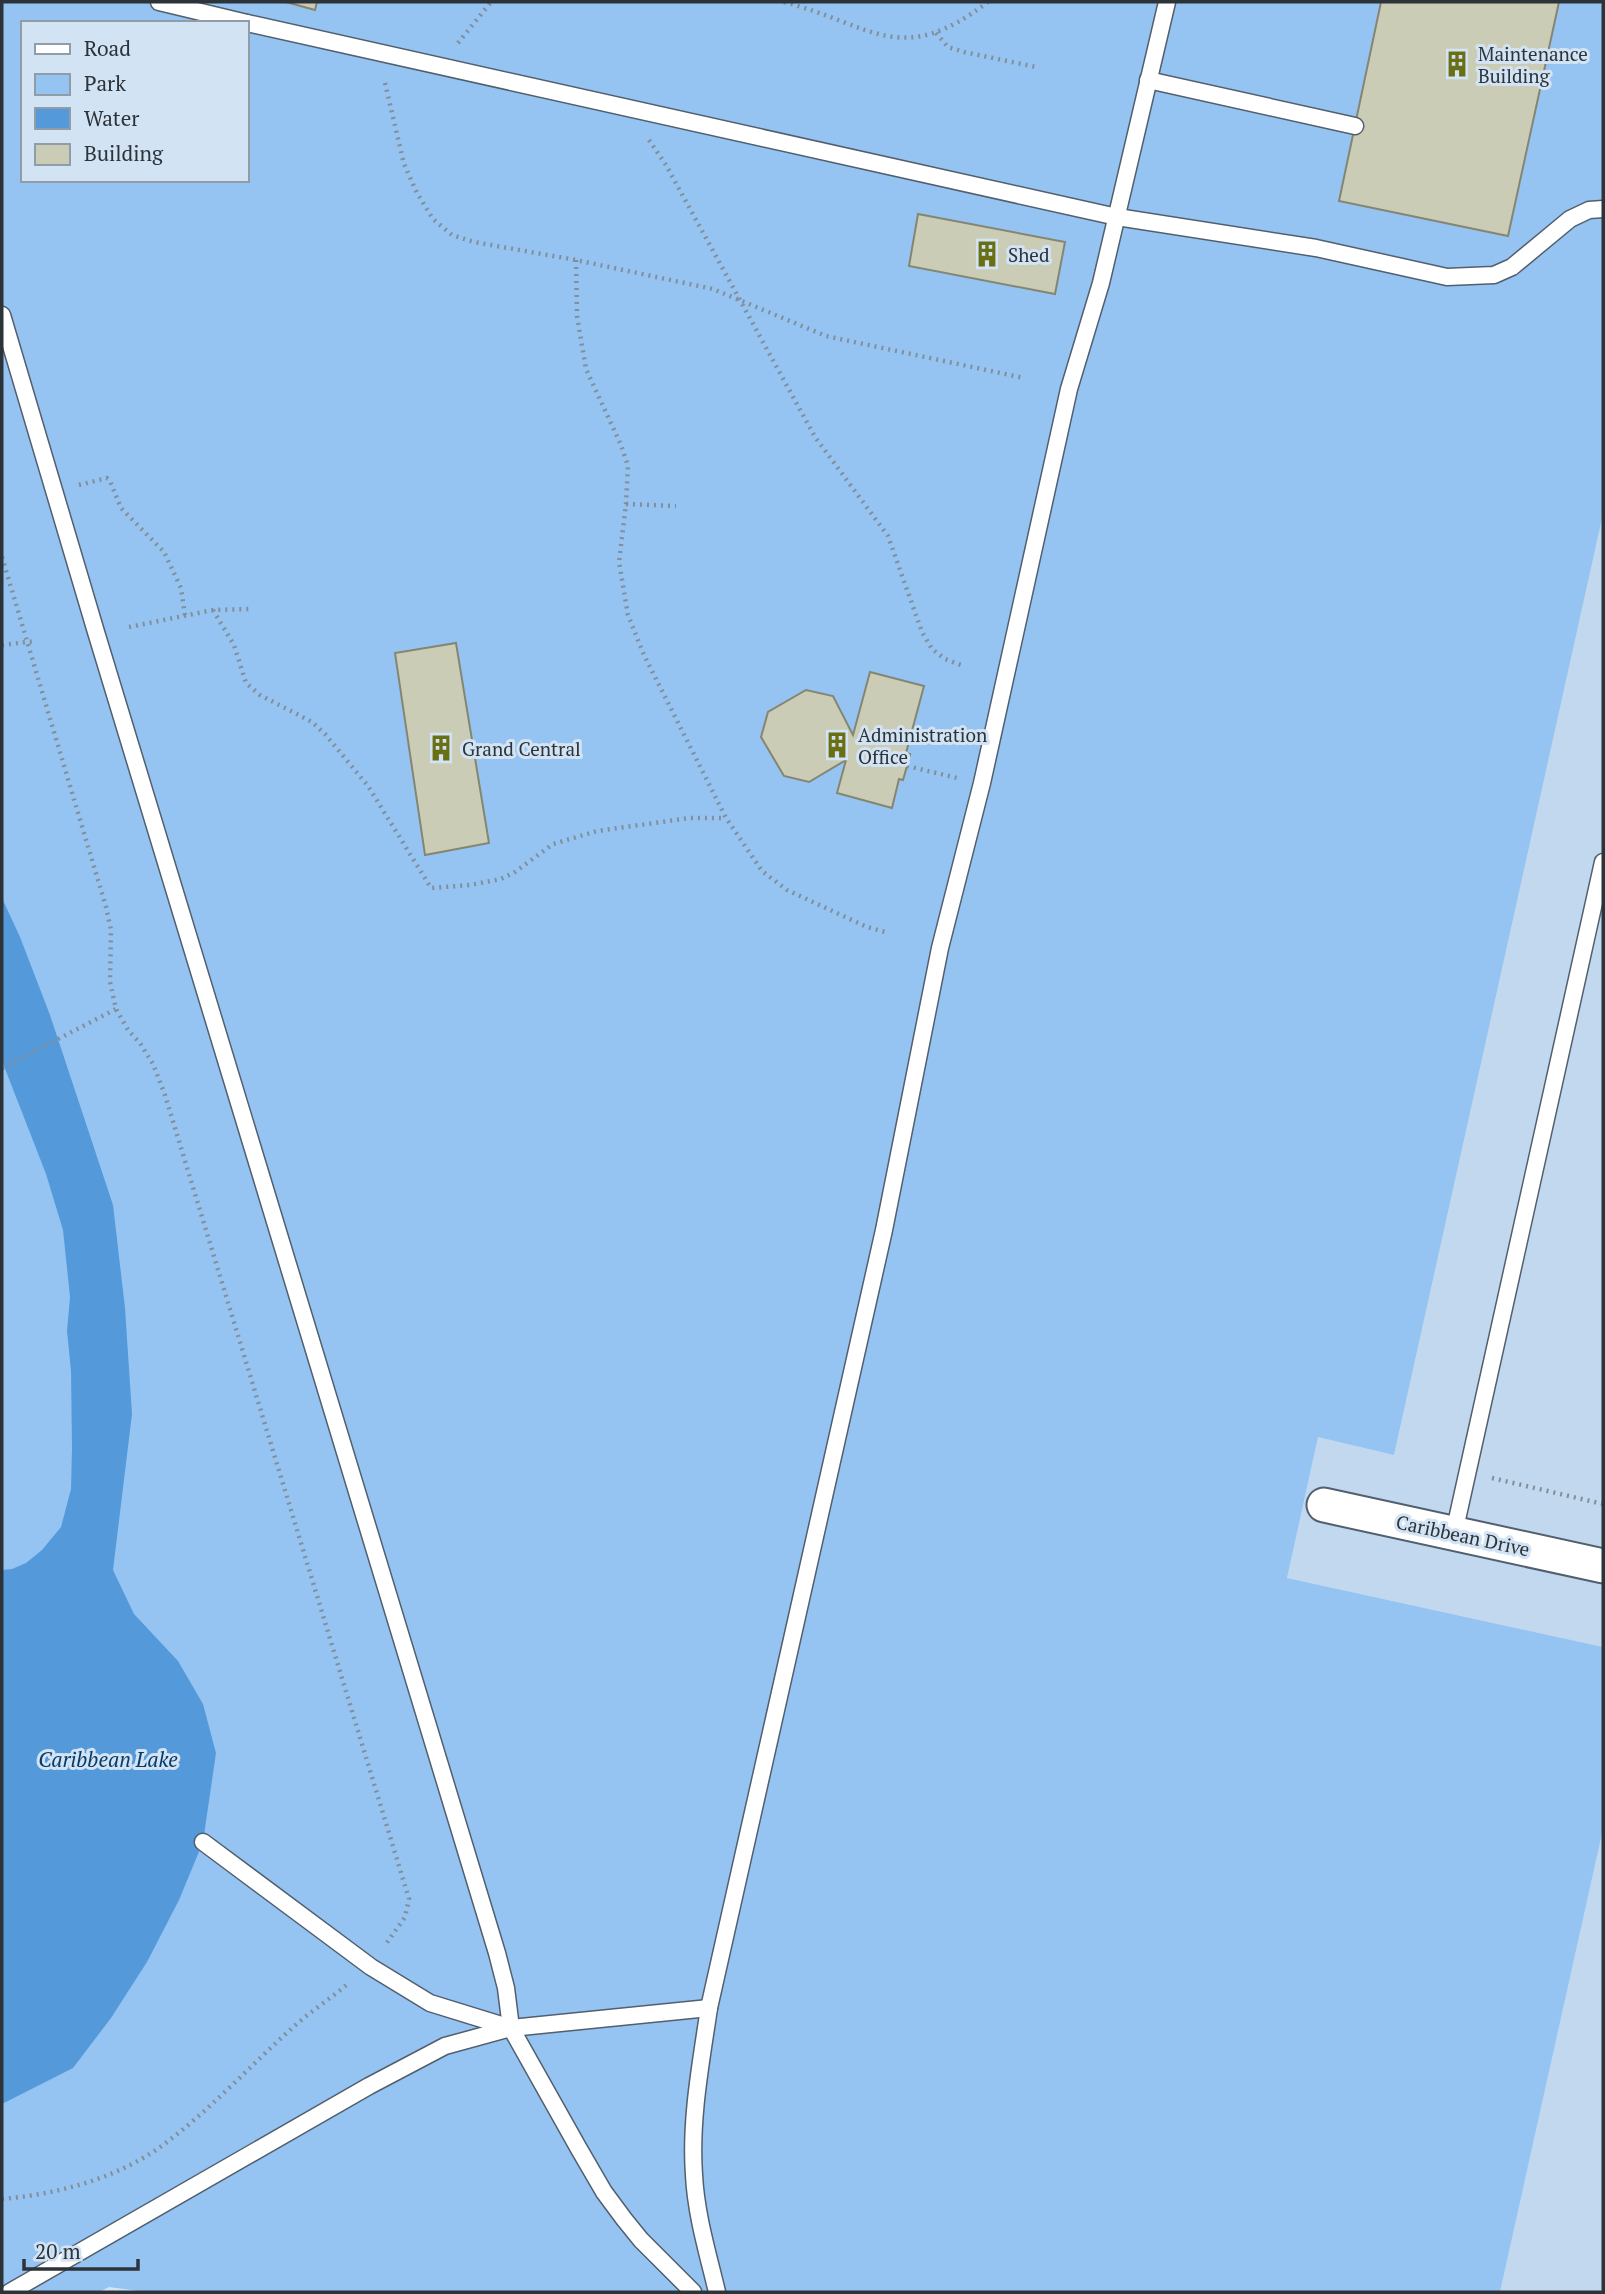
<svg xmlns="http://www.w3.org/2000/svg" width="1605" height="2294" font-family="'PT Serif',serif">
<rect width="100%" height="100%" fill="#d2e3f4"/>
<g fill="#c2d8ee">
<polygon points="1603,514 1603,1647 1287,1578 1318,1436 1394,1455"/>
<polygon points="1603,1829 1603,2292 1500,2292"/>
</g>
<path fill="#95c4f2" fill-rule="evenodd" d="M 2,2 L 1603,2 L 1603,514 L 1394,1455 L 1318,1437 L 1287,1578 L 1603,1647 L 1603,1829 L 1500,2292 L 147,2292 L 109,2287 L 99,2292 L 2,2292 ZM 23,23 L 247,23 L 247,180 L 23,180 Z"/>
<polygon fill="#549adb" points="2,898 20,937 50,1015 113,1205 125,1308 132,1414 113,1570 134,1614 178,1661 203,1704 216,1753 203,1842 179,1900 147,1962 111,2018 73,2068 2,2104 2,1570 12,1569 26,1563 42,1550 61,1527 71,1489 72,1448 71,1371 67,1331 70,1297 63,1230 46,1174 2,1061"/>
<g fill="#caccb6" stroke="#848672" stroke-width="2">
<polygon points="286,2 317,2 315,10"/>
<polygon points="1381,2 1559,2 1508,236 1339,201"/>
<polygon points="918,214 1065,242 1055,294 909,266"/>
<polygon points="456,643 489,843 425,855 395,653"/>
<polygon points="870,672 924,686 906,753 910,754 907,766 903,780 899,779 892,808 837,793 846,760 809,782 784,776 761,737 768,712 806,690 833,696 853,735"/>
</g>
<g fill="none" stroke-linecap="round" stroke-linejoin="round">
<g stroke="#515f6e" stroke-width="19">
<g id="lane">
<polyline points="159,2 247,23"/>
<polyline points="247,23 1117,217 1316,248 1447,277 1494,275 1512,267 1570,219 1589,210 1603,209"/>
<polyline points="1148,80 1355,126"/>
<polyline points="2,315 96,632 497,1953 506,1988 511,2028 579,2149 604,2192 624,2219 641,2240 693,2292"/>
<polyline points="1454,1533 1603,862"/>
<polyline points="203,1842 371,1967 430,2003 511,2028"/>
<polyline points="10,2292 369,2086 445,2046 511,2028 709,2008"/>
<path d="M 717,2292 C 708,2254 696,2215 694,2175 C 690,2119 701,2063 709,2008 L 884,1230 L 940,948 L 982,783 L 1069,389 L 1101,283 L 1167,2"/>
</g>
</g>
<g stroke="#515f6e" stroke-width="37">
<polyline id="street" points="1324,1505 1603,1566"/>
</g>
<g stroke="#828f9a" stroke-width="4.5" stroke-dasharray="2 5" stroke-linecap="butt">
<path d="M 784,2 C 873,25 900,69 988,2"/>
<polyline points="936,33 948,47 964,52 1036,67"/>
<polyline points="458,43 491,2"/>
<polyline points="385,83 404,164 417,193 433,219 452,235 474,242 576,260 713,289 826,336 1024,378"/>
<polyline points="649,140 666,165 815,437 888,536 922,632 932,649 945,659 961,665"/>
<polyline points="576,260 577,316 586,369 621,445 628,466 626,504 619,562 628,615 644,655 726,818 762,871 787,890 867,927 889,933"/>
<polyline points="79,485 107,478 110,481 121,508 164,552 181,588 185,616"/>
<polyline points="626,504 676,506"/>
<polyline points="2,557 106,907 111,930 110,982 116,1009 128,1030 140,1043 153,1064 165,1095 409,1899 405,1917 386,1944"/>
<polyline points="213,610 234,645 246,683 260,695 312,722 325,734 368,786 431,888 470,885 501,879 515,872 553,844 597,831 690,818 726,818"/>
<polyline points="129,627 213,610 249,609"/>
<polyline points="2,645 36,641"/>
<polyline points="907,766 957,778"/>
<polyline points="2,1068 116,1009"/>
<polyline points="1492,1478 1603,1504"/>
<path d="M 2,2199 C 58,2194 116,2179 163,2145 C 209,2111 248,2068 290,2030 C 308,2013 330,1999 349,1983"/>
</g>
<use href="#lane" stroke="#fff" stroke-width="16"/>
<use href="#street" stroke="#fff" stroke-width="33"/>
</g>
<defs>
<g id="building-bare" transform="scale(2.1)"><path d="M-4-6H4V6H1V3H-1V6H-4ZM-2.5-4.3h1.7v1.8h-1.7ZM.8-4.3h1.7v1.8H.8ZM-2.5-1h1.7V.8h-1.7ZM.8-1h1.7V.8H.8Z" fill="#6b6f14" stroke="#d2e3f4" stroke-width="2.5" paint-order="stroke"/></g>
</defs>
<g fill-rule="evenodd">
<use href="#building-bare" x="1457" y="64"/>
<use href="#building-bare" x="987" y="254"/>
<use href="#building-bare" x="837" y="745"/>
<use href="#building-bare" x="441" y="748"/>
</g>
<g text-anchor="middle" dominant-baseline="central" stroke-width="6" stroke-linejoin="round" paint-order="stroke">
<g font-size="19" fill="#2c3339" stroke="#d2e3f4" text-anchor="start">
<text x="1478" y="53">Maintenance<tspan x="1478" dy="22">Building</tspan></text>
<text x="1008" y="254">Shed</text>
<text x="858" y="734">Administration<tspan x="858" dy="22">Office</tspan></text>
<text x="462" y="748">Grand Central</text>
</g>
<g font-size="19" fill="#2c3339" stroke="#d2e3f4">
<text transform="translate(1463 1535) rotate(12)">Caribbean Drive</text>
</g>
<g font-size="21" font-style="italic" fill="#063c66" stroke="#d2e3f4">
<text x="108" y="1759">Caribbean Lake</text>
</g>
</g>
<rect width="1605" height="2294" fill="none" stroke="#2c3339" stroke-width="7"/>
<rect x="21" y="21" width="228" height="161" fill="#d2e3f4" stroke="#909da9" stroke-width="2"/>
<rect x="35" y="44" width="35" height="10" fill="#ffffff" stroke="#909da9" stroke-width="2"/>
<text x="84" y="56" font-size="21" fill="#2c3339">Road</text>
<rect x="35" y="74" width="35" height="21" fill="#95c4f2" stroke="#909da9" stroke-width="2"/>
<text x="84" y="91" font-size="21" fill="#2c3339">Park</text>
<rect x="35" y="108" width="35" height="21" fill="#549adb" stroke="#909da9" stroke-width="2"/>
<text x="84" y="126" font-size="21" fill="#2c3339">Water</text>
<rect x="35" y="144" width="35" height="21" fill="#caccb6" stroke="#909da9" stroke-width="2"/>
<text x="84" y="161" font-size="21" fill="#2c3339">Building</text>
<path d="M24 2259v10h114v-10" fill="none" stroke="#2c3339" stroke-width="3.5"/>
<text x="35" y="2259" font-size="21" fill="#2c3339" stroke="#d2e3f4" stroke-width="5" paint-order="stroke">20 m</text>
</svg>
